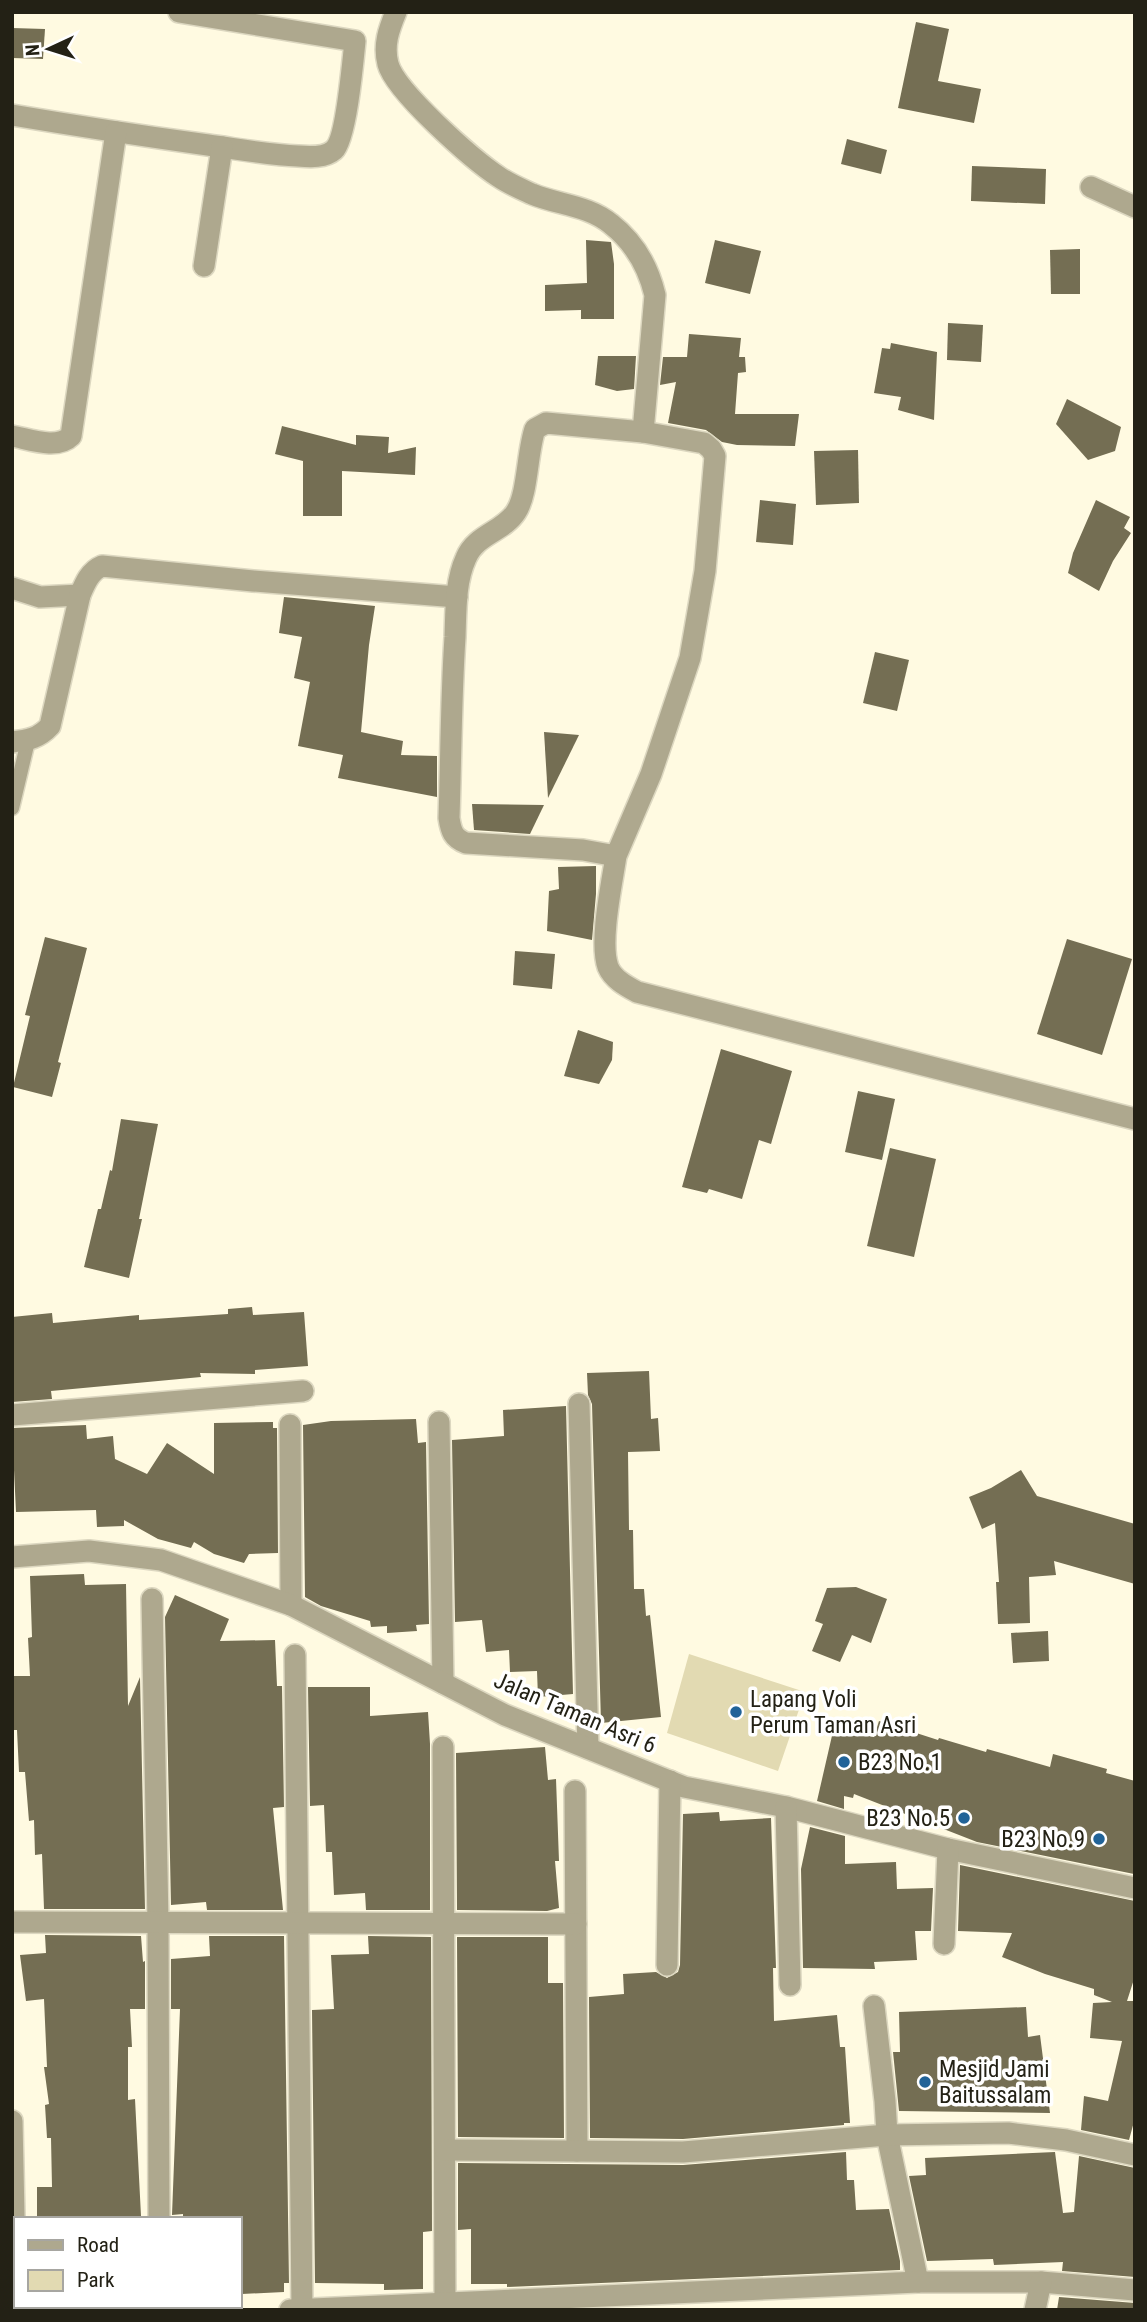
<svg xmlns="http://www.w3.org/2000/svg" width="1147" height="2322" font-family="'Roboto Condensed',sans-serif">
<rect width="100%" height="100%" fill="#fffae1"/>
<polygon fill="#e2dab2" points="689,1654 805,1692 778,1771 667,1733"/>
<g fill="#746e53">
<polygon points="916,22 949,29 938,81 981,89 974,123 898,108"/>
<polygon points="12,28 45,29 43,59 12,58"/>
<polygon points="847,139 887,150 881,174 841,164"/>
<polygon points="972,166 1046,169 1045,204 971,201"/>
<polygon points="586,240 611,242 614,264 614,319 581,319 581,310 545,311 545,285 587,283"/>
<polygon points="715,240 761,251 750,294 705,283"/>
<polygon points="1080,249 1080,294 1051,294 1050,250"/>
<polygon points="948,323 983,325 981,362 947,360"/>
<polygon points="689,334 741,338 739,357 745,357 746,372 738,373 735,414 799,414 795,446 737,445 722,442 706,430 668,423 676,382 660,385 663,357 687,357"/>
<polygon points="891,343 937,352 934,420 898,410 901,397 874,393 882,348 890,349"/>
<polygon points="598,356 636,356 634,389 617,391 595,385"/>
<polygon points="1067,399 1121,427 1115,451 1088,460 1056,424"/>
<polygon points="282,426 356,445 356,435 389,437 388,453 416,447 415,475 342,471 342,516 303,516 303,461 275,454"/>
<polygon points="858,450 859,503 816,505 814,451"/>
<polygon points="760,500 796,504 793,545 756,542"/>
<polygon points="1096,500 1130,517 1124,528 1131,533 1113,561 1099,591 1068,573 1073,553"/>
<polygon points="284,597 375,606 369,645 361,732 403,741 401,755 437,756 437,797 338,778 343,755 298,746 310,682 294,678 302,637 279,633"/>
<polygon points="875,652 909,660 897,711 863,703"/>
<polygon points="544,732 579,735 548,798"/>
<polygon points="472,804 544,805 530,834 474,830"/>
<polygon points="596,866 596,894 592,940 547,931 549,891 559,889 558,867"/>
<polygon points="45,937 87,948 58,1062 61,1063 52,1097 13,1087 30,1016 25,1015"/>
<polygon points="1067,939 1132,959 1102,1055 1037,1034"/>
<polygon points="515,951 555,954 552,989 513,985"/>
<polygon points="578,1030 613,1042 612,1060 599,1084 564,1076"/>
<polygon points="721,1049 792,1071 771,1144 759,1140 742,1199 709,1189 707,1193 682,1187"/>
<polygon points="858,1091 895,1099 882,1160 845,1152"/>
<polygon points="121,1119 158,1124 139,1219 142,1219 129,1278 84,1267 98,1209 101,1209 110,1170 112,1171"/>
<polygon points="890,1148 936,1159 914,1257 867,1246"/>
<polygon points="252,1307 253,1315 304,1312 308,1366 255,1370 255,1374 200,1373 201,1377 51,1391 52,1399 12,1402 12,1317 52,1313 53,1323 139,1315 139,1320 228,1314 228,1309"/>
<polygon points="649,1371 651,1419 658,1418 660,1451 628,1452 629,1530 633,1530 634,1589 644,1589 646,1616 650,1615 661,1717 601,1723 592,1404 588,1395 587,1373"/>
<polygon points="566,1406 573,1694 538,1697 537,1671 510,1672 509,1650 486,1652 482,1620 455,1622 452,1440 504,1436 503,1410"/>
<polygon points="416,1419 418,1443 426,1442 429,1624 416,1625 417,1631 387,1633 387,1626 371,1627 370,1621 321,1606 305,1597 303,1425 331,1421"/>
<polygon points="273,1422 273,1428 277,1428 278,1553 249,1554 244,1563 214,1554 194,1542 191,1548 158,1539 124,1520 124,1526 97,1527 96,1510 16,1512 12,1428 86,1425 87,1439 113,1436 115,1459 147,1474 167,1443 214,1474 214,1423"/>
<polygon points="1021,1470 1037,1496 1135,1524 1135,1584 1054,1561 1056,1575 1029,1577 1030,1623 998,1624 996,1582 999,1582 995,1523 982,1529 969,1497 991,1488"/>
<polygon points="84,1574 85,1585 126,1584 128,1706 140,1677 145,1909 44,1909 42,1854 35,1855 34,1820 29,1821 25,1772 19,1772 17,1730 13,1730 12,1676 30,1676 28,1638 32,1637 30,1576"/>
<polygon points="856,1587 887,1599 871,1643 852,1635 840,1662 812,1651 823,1624 815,1621 827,1588"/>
<polygon points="175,1595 229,1619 220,1641 275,1640 277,1686 282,1686 284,1807 273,1808 283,1910 207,1910 206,1902 171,1905 165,1617"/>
<polygon points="1048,1631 1049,1661 1013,1663 1011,1633"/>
<polygon points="308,1687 370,1687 370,1716 428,1712 430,1744 430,1910 366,1910 365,1893 334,1895 332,1852 326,1852 324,1805 310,1806"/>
<polygon points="879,1721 938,1740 939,1738 986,1752 987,1749 1050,1767 1053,1754 1107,1769 1106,1773 1135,1781 1134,1874 977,1842 854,1794 853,1798 844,1796 844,1809 817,1801 834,1727 874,1737"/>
<polygon points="545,1747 548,1780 556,1779 559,1861 555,1861 559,1908 547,1911 457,1910 456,1753"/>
<polygon points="719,1812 720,1821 771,1818 776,1968 773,1968 774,2021 837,2015 840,2047 845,2047 850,2123 844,2123 844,2125 683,2139 590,2138 589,1997 624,1994 623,1974 656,1972 667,1978 678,1972 680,1965 683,1814"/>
<polygon points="810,1827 845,1836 845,1864 896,1862 897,1889 933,1888 931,1931 915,1931 917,1960 874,1962 875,1969 803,1968 801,1869"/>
<polygon points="960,1865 1135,1901 1135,1976 1127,2001 1135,2001 1135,2118 1129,2140 1081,2130 1084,2096 1108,2101 1122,2041 1090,2038 1093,2003 1112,2002 1094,1995 1094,1989 1045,1974 1002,1957 1012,1933 958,1931"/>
<polygon points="45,1935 141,1936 143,1962 145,1961 145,2009 130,2009 132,2047 128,2047 128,2100 135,2099 141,2216 90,2219 89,2216 37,2216 37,2187 52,2187 51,2138 47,2138 45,2105 49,2104 44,2067 47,2067 44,1999 26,2001 20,1955 46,1953"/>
<polygon points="209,1936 284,1936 289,2283 284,2283 284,2292 242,2294 240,2219 183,2219 183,2214 172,2215 180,2009 171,2009 171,1959 210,1956"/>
<polygon points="368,1936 431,1937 432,2231 423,2232 423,2289 384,2290 384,2284 315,2283 312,2010 334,2009 331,1955 369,1954"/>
<polygon points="457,1937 548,1937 548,1983 563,1983 564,2138 458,2137"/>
<polygon points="1026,2007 1028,2037 1040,2035 1050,2113 899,2111 893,2052 900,2052 899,2012"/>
<polygon points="846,2152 847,2180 854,2180 856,2210 889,2209 900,2261 900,2270 507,2287 507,2284 471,2284 471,2229 458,2230 458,2163 683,2165"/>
<polygon points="1055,2152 1063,2213 1074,2212 1079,2156 1135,2168 1135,2277 1062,2271 1063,2262 994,2265 993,2259 927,2261 909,2176 926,2175 925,2158"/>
<polygon points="1059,2297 1135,2303 1135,2310 1057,2310"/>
</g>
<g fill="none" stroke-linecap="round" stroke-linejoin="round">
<g stroke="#dcd7c0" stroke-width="17">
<polyline id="lane" points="12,808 28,741"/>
</g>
<g stroke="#dcd7c0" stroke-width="24">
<g id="street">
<path d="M 396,12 C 389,29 383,45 388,64 C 395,91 473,160 499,177 C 509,184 521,189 532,194 C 558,205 588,205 611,224 C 634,242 648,266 655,295 L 643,432"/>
<path d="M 12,115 C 77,126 143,136 208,145 C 238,149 268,155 298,156 C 310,157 325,158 334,150 C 346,139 353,61 355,41 L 179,12"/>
<polyline points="1091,187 1135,207"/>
<polyline points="204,266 222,147"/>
<path d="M 12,436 C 29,439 57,450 71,436 L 116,132"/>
<polyline points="12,588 40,597 80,595"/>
<path d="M 12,742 C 29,740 39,738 50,726 L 80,595 C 85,583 90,571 102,566 L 253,581 L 457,597"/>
<path d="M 616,856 L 651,774 L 690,658 L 705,571 L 715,456 L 711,449 L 704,443 L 643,432 L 546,423 L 535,429 C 527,452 528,494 516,512 C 503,532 476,534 466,558 C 455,582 456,611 455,637 C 451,697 451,758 449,818 C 451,831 453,838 466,843 L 583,850 L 616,856 C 612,883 599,942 608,967 C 613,979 626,986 637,992 L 1135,1119"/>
<polyline points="579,1404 588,1748"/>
<polyline points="12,1415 303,1391"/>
<polyline points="439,1422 443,1683"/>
<polyline points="290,1425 291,1605"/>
<polyline points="12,1557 89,1551 161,1560 291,1605 505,1715 684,1787 786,1807 948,1849 1135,1888"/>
<polyline points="152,1599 158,1923 159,2219"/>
<polyline points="295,1655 302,2310"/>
<polyline points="443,1747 445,2310"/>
<polyline points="575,1791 577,2151"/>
<polyline points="786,1807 790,1985"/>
<polyline points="12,1922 576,1924"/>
<polyline points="944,1944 948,1849"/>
<polyline points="667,1965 670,1781"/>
<polyline points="874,2006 885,2101 887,2135 918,2282"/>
<polyline points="12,2121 16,2310"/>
<polyline points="445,2150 683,2152 887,2135 1008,2133 1066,2140 1135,2155"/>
<polyline points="159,2306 159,2310"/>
<polyline points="290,2310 918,2282 1041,2282 1135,2290"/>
<polyline points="1035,2310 1041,2282"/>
</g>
</g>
<use href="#lane" stroke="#aea88e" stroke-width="14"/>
<use href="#street" stroke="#aea88e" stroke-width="21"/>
</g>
<g fill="#216398" stroke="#fff" stroke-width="2.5">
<circle cx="736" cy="1712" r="7"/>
<circle cx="844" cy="1762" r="7"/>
<circle cx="964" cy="1818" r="7"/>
<circle cx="1099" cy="1839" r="7"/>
<circle cx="925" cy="2082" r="7"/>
</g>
<g text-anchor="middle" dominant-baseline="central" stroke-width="7" stroke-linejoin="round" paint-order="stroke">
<g font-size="23" fill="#232115" stroke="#fff" text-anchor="start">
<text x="750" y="1699">Lapang Voli<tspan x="750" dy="26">Perum Taman Asri</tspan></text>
<text x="858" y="1762">B23 No.1</text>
<text x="950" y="1818" text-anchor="end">B23 No.5</text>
<text x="1085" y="1839" text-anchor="end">B23 No.9</text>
<text x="939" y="2069">Mesjid Jami<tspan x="939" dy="26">Baitussalam</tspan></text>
</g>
<g font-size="23" fill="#232115" stroke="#fff">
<text transform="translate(575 1713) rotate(23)">Jalan Taman Asri 6</text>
</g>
</g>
<rect width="1147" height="2322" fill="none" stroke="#232115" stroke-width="28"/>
<rect x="14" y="2217" width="228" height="91" fill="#ffffff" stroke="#a7a6a1" stroke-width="2"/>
<rect x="28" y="2240" width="35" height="10" fill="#aea88e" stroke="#a7a6a1" stroke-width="2"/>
<text x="77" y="2252" font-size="21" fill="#232115">Road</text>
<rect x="28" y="2270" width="35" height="21" fill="#e2dab2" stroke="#a7a6a1" stroke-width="2"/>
<text x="77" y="2287" font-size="21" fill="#232115">Park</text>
<g transform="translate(49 49) rotate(266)" stroke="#ffffff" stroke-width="5" paint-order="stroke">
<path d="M0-5L12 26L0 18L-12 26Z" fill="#232115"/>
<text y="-10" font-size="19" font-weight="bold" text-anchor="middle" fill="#232115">N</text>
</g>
</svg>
